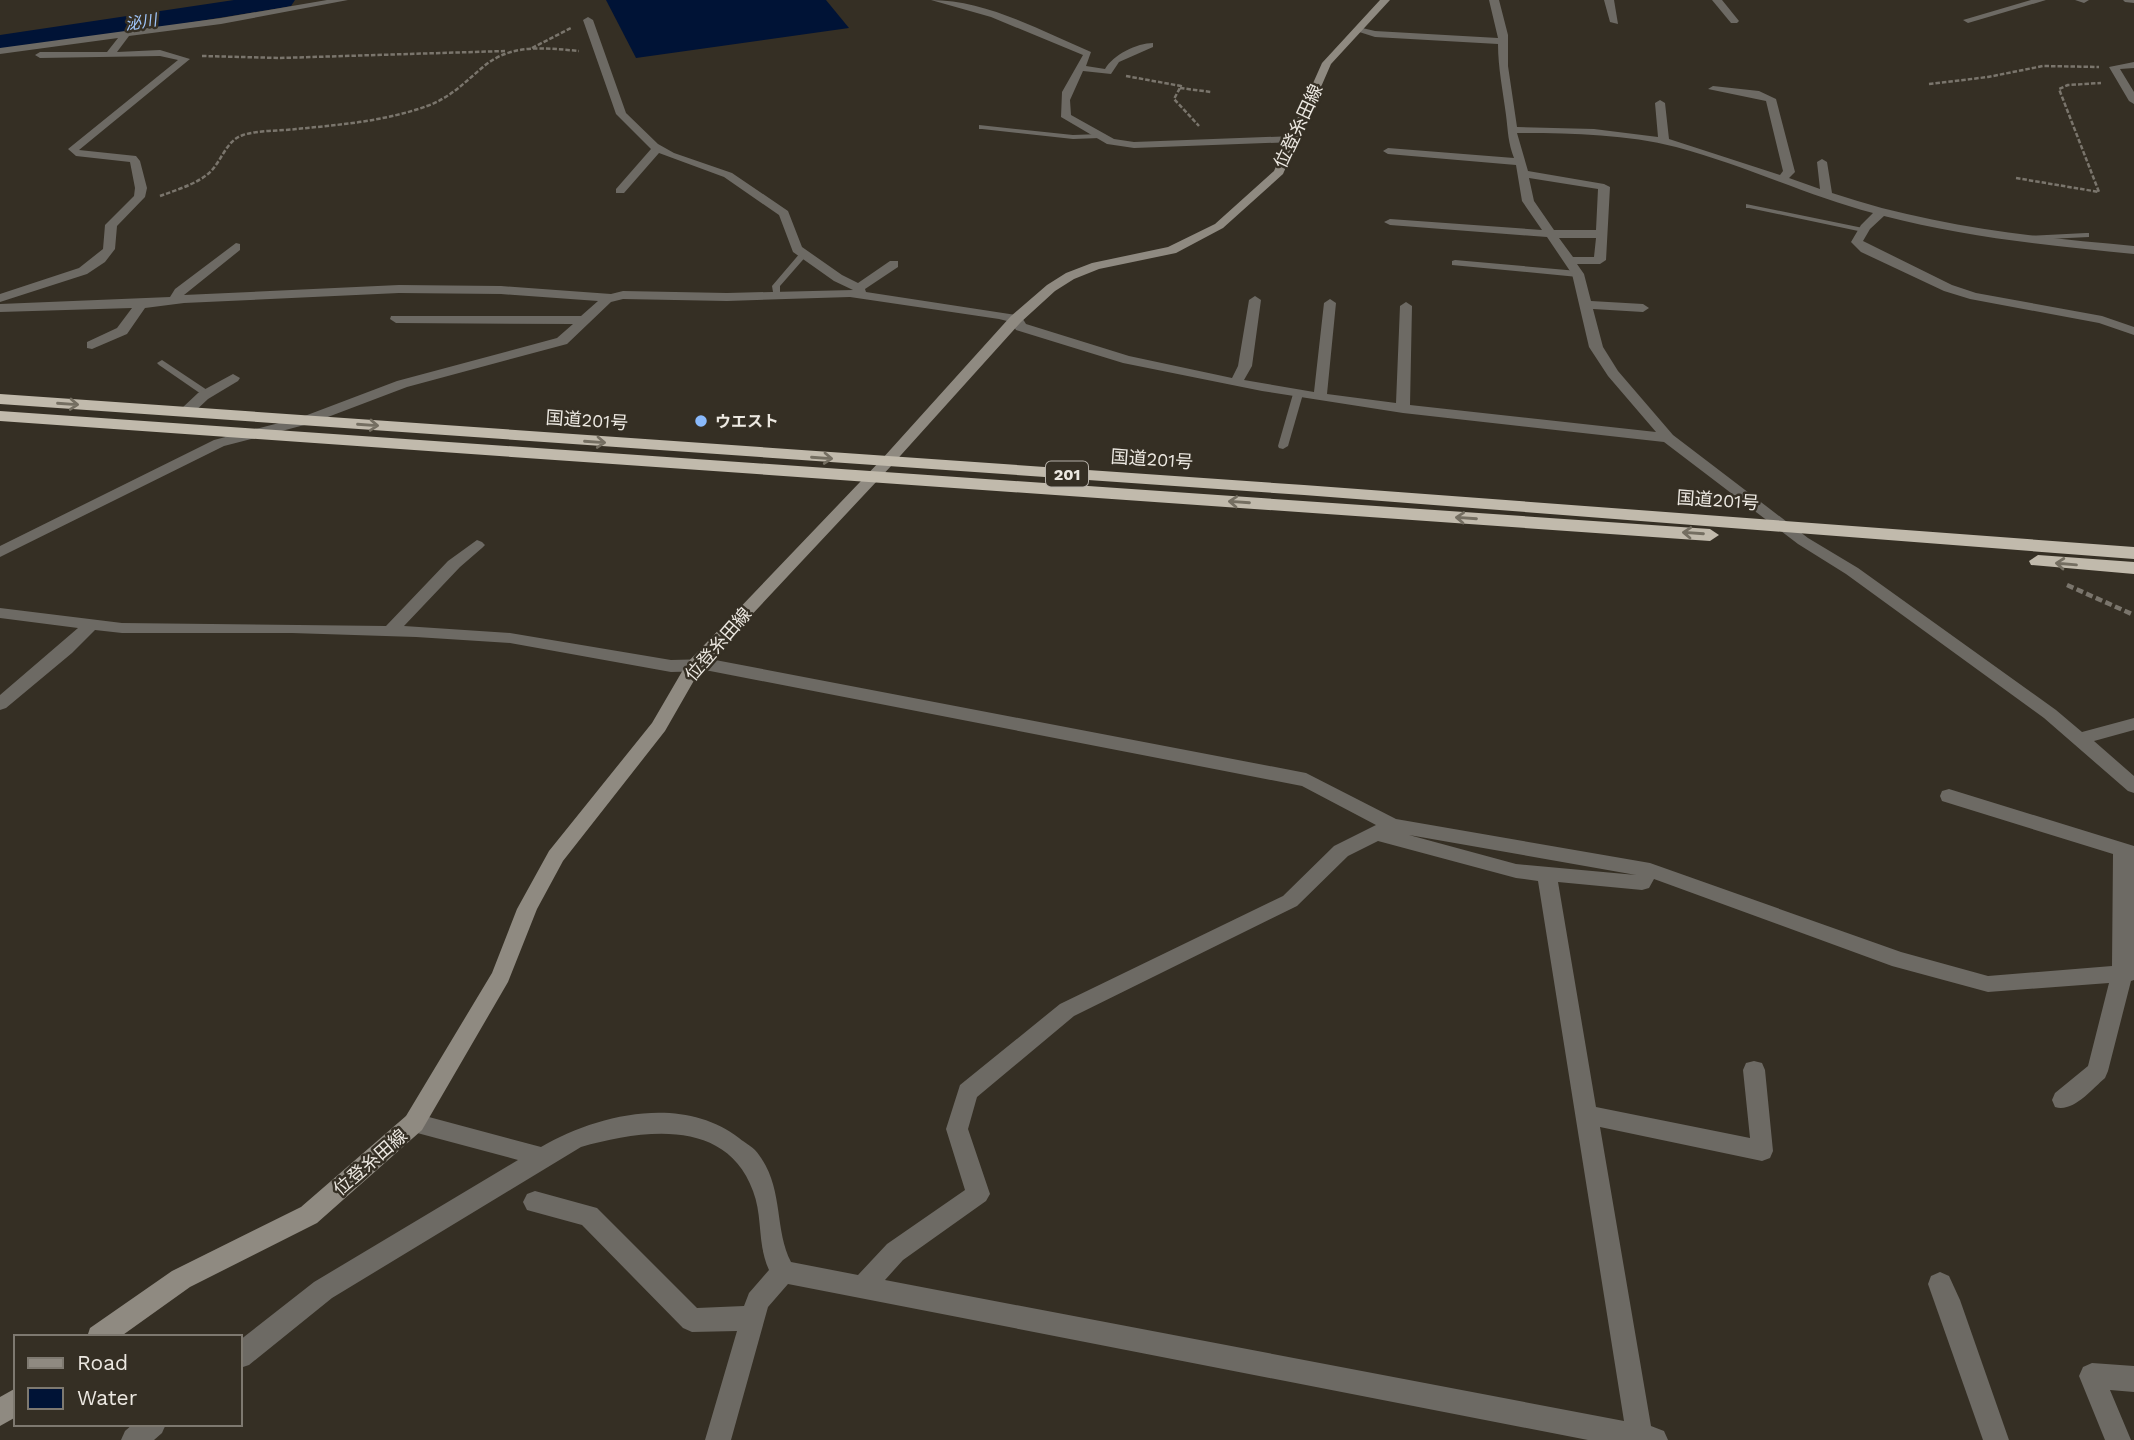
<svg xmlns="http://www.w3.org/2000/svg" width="2134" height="1440" font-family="'Work Sans','Noto Sans JP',sans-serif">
<rect width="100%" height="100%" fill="#352f24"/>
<polygon fill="#001336" points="606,0 826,0 849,28 636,58"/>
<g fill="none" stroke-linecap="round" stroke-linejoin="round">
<polygon fill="#001336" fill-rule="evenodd" points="234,0 295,0 291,6 281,8 0,53 0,35"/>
<g stroke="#7a756c" stroke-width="2.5" stroke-dasharray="4.5 2" stroke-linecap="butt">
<polyline points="532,48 571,28"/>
<polyline points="202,56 280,58 505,51"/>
<polyline points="1126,76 1181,86 1174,99 1199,126"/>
<polyline points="1929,84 1988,77 2043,66 2099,67"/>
<polyline points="1180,88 1211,92"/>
<polyline points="2016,178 2099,192 2059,89 2068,85 2101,83"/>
<path d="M 160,196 C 176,190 194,185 208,174 C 222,162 225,141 243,135 C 259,130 280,131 296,129 C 339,125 386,121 427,106 C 450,98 465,82 483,67 C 511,43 545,48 579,51"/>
</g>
<polyline stroke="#7a756c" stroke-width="4.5" stroke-dasharray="7 3.5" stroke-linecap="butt" points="2067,585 2134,615"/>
<g fill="#6d6a64" fill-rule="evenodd">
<polygon points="979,125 1073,135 1100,134 1104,136 1100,138 1073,139 982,129 979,129"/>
<polygon points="1746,204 1863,228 1867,230 1863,232 1749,208 1746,208"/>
<polygon points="2086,233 2089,233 2089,237 2027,240 2023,238 2027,236"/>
<polygon points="801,252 808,254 780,286 780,298 774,298 772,286"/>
<polygon points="1455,260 1578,271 1582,274 1578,277 1452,265 1452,261"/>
<polygon points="162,360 210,392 210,396 204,396 159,365 157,363"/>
<polygon points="1298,391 1303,394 1288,446 1283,449 1279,448 1278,446 1293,394"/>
</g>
<g fill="#6d6a64" fill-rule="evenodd">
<polygon points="327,0 348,0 221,24 129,36 117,52 160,50 190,59 79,150 136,156 140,161 147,188 145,197 117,226 115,249 105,262 87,274 0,302 0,294 79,268 103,249 105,225 134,196 135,188 130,162 76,156 68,149 178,60 160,56 40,58 35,55 40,52 107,52 118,38 0,54 0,48 221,18"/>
<path d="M 931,0 C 986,0 1042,31 1091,52 L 1086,66 L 1105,69 C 1113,55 1137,43 1153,43 L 1153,47 L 1119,62 L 1111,74 L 1083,71 L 1070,100 L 1071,115 L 1114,139 L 1134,142 L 1295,136 L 1300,139 L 1295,142 L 1134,148 L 1107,144 L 1061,117 L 1062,92 L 1083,55 L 991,17 Z"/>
<path d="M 1489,0 L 1499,0 L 1508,35 L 1508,66 L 1517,127 L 1594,129 L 1658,137 L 1655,103 L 1660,100 L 1665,103 L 1669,139 L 1780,175 L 1783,171 L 1766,101 L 1708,89 L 1713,86 L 1759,91 L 1776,99 L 1795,172 L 1789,178 L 1820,189 L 1817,162 L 1822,159 L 1827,162 L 1832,193 C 1930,226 2032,237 2134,246 L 2134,254 C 2050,246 1965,237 1884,216 L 1870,229 L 1863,241 L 1952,285 L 1976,293 L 2102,316 L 2134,327 L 2134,335 L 2099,323 L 1970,299 L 1944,291 L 1861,252 L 1851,242 L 1861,225 L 1873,213 C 1806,195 1744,165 1676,147 C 1625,134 1570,133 1517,133 L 1528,171 L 1604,184 L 1610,187 L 1606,260 L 1600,264 L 1577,264 L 1584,274 L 1591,301 L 1643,304 L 1649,308 L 1643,312 L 1593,309 L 1603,347 L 1618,371 L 1673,435 L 1808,538 L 1858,568 L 2056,710 L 2082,732 L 2134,718 L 2134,730 L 2094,741 L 2134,776 L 2134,793 L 2128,791 L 2044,718 L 1846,574 L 1798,544 L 1664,442 L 1403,413 L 1262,391 L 1123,363 L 1016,330 L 1011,322 L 999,319 L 850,297 L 727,301 L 623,299 L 611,302 L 567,344 L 407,387 L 312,423 L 224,446 L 0,557 L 0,546 L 214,440 L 302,417 L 397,381 L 557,338 L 573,324 L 396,323 L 390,319 L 391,316 L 581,316 L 598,301 L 501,294 L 399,293 L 184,303 L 145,308 L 127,334 L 92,349 L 87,348 L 87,342 L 117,328 L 132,308 L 0,312 L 0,304 L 170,297 L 175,289 L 236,243 L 240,244 L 240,250 L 184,295 L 399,285 L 501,286 L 611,294 L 623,291 L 727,293 L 853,290 L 834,281 L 793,252 L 779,215 L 724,177 L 659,153 L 624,193 L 616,193 L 616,189 L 651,149 L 616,114 L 583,20 L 588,17 L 593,20 L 626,113 L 658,144 L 674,153 L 732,173 L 788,211 L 802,247 L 842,275 L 858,283 L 890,261 L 898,261 L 898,267 L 865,289 L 866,292 L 1016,315 L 1021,316 L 1026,324 L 1129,356 L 1232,378 L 1238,366 L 1249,300 L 1255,296 L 1261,300 L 1252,366 L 1244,380 L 1314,392 L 1324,303 L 1330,299 L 1336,303 L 1327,394 L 1396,403 L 1400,306 L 1406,302 L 1412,306 L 1410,405 L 1656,432 L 1608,376 L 1589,347 L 1572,274 L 1547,237 L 1390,225 L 1384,222 L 1390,219 L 1542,230 L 1522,201 L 1516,165 L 1388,154 L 1383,151 L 1388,148 L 1514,158 C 1508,143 1508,131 1506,115 C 1503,91 1498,68 1498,44 L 1375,37 L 1353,30 L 1358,27 L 1375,31 L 1498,38 ZM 1529,178 L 1598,189 L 1596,230 L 1554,230 L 1534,201 ZM 1559,238 L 1596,238 L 1594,257 L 1573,257 Z"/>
<polygon points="1604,0 1614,0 1618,24 1610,22"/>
<polygon points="1712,0 1722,0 1739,21 1737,23 1731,23"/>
<polygon points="2031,0 2046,0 1968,23 1963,20"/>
<polygon points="2075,0 2089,0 2084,3"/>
<polygon points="2123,0 2134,0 2134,3 2125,2"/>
<polygon points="2134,62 2134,68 2120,69 2134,92 2134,104 2129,101 2109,67"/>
<polygon points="233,374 240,378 238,381 208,399 191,415 181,415 181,409 198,393"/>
<path d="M 477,540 L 482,542 L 485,545 L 482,548 L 460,567 L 404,626 L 510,633 L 671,660 L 710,659 L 1306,773 L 1396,819 L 1650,863 L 1901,952 L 1988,976 L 2112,966 L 2113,854 L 1942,801 L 1940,796 L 1942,791 L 1949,789 L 2134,846 L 2134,980 L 2131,981 L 2108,1071 L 2105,1078 C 2092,1089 2073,1113 2055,1107 L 2052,1100 L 2055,1093 L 2088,1066 L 2109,983 L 1988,992 L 1892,966 L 1654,879 L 1649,888 L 1642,890 L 1558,882 L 1596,1107 L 1750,1138 L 1743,1070 L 1746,1063 L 1754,1061 L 1762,1063 L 1765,1070 L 1773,1151 L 1770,1158 L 1762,1161 L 1600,1127 L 1651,1426 L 1664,1431 L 1668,1440 L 1588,1440 L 788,1284 L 768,1307 L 731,1440 L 705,1440 L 737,1331 L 692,1332 L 683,1328 L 582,1225 L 527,1210 L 523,1202 L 527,1194 L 535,1191 L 597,1208 L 697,1308 L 744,1306 L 749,1293 L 769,1270 C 757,1244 763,1217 753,1191 C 726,1117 642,1130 581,1147 L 332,1298 L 249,1365 L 240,1368 L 240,1340 L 314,1282 L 518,1160 L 406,1130 L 403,1123 L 406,1116 L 414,1113 L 541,1147 C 597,1114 683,1094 739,1138 C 745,1143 755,1148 759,1155 C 784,1189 774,1229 791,1262 L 858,1275 L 887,1244 L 965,1190 L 946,1129 L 960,1085 L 1060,1004 L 1283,896 L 1334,846 L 1376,825 L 1302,786 L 710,671 L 671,672 L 510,643 L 416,637 L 292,633 L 122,633 L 95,630 L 72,653 L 6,708 L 0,710 L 0,695 L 78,628 L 0,618 L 0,608 L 122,623 L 386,626 L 448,561 ZM 1409,835 L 1636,875 L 1516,864 ZM 1378,841 L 1516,878 L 1538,881 L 1624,1421 L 885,1280 L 903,1260 L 986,1201 L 990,1194 L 968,1129 L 977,1097 L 1074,1016 L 1297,906 L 1348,856 Z"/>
<polygon points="1940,1272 1949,1276 1960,1300 2009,1440 1983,1440 1928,1284 1931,1276"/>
<polygon points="2092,1363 2134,1366 2134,1392 2110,1390 2131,1440 2105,1440 2079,1376 2083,1367"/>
<polygon points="133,1424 166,1424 162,1433 154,1440 121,1440 125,1431"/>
</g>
<g fill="#8f8a81" fill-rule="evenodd">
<polygon points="1380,0 1390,0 1331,64 1283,174 1223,228 1176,253 1099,269 1074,279 1055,291 1021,322 892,465 700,670 665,731 563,861 537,909 508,982 422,1130 317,1223 190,1287 120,1337 87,1337 90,1328 172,1271 301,1207 406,1116 492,973 517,909 549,851 652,723 687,663 882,459 1011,316 1047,285 1066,273 1092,263 1168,247 1215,224 1274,171 1322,63"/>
<polygon points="16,1388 16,1417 0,1426 0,1397"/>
</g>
<g fill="#c1baac" fill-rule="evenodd">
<polygon points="0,394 1304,485 2134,547 2134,559 1304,495 0,404"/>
<polygon points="0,411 1710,529 1719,535 1710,541 0,421"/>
<polygon points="2038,555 2134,562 2134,574 2031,565 2029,561"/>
</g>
</g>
<defs><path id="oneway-shaft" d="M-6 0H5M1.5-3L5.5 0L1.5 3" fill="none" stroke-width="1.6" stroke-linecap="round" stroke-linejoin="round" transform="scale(1.75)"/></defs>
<g stroke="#746e61">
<use href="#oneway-shaft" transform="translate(68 404) rotate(4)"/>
<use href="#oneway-shaft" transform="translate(368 425) rotate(4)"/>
<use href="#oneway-shaft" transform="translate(595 442) rotate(4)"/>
<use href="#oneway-shaft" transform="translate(822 458) rotate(4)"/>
<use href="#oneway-shaft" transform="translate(1239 502) rotate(-176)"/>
<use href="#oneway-shaft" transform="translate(1466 518) rotate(-176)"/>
<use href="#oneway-shaft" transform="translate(1693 533) rotate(-176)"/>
<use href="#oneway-shaft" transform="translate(2066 564) rotate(-175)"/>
</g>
<circle fill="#8abafc" stroke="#352f24" stroke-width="2.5" cx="701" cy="421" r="7"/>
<g text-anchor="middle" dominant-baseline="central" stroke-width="5" stroke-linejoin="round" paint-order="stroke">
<g font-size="16" font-style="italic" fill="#a0c6fb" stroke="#352f24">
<text transform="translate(141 22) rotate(-9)">泌川</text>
</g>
<g font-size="16" font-weight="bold" fill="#ece8e1" stroke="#352f24" text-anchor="start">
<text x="715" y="421">ウエスト</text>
</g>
<rect fill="#352f24" stroke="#b5b0a8" stroke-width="2" x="1046" y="461.5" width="42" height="25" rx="5"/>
<g font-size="16" font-weight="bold" fill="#ece8e1">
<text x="1067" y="474">201</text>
</g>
<g font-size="18" fill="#ece8e1" stroke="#352f24">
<text transform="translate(1298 126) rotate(-65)">位登糸田線</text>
<text transform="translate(587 420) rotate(4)">国道201号</text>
<text transform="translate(1152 459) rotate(4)">国道201号</text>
<text transform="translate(1718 500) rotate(4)">国道201号</text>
<text transform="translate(718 644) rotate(-49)">位登糸田線</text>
<text transform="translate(370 1162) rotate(-41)">位登糸田線</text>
</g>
</g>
<rect x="14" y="1335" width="228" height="91" fill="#352f24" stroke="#7e7970" stroke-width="2"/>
<rect x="28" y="1358" width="35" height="10" fill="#8f8a81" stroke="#7e7970" stroke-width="2"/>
<text x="77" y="1370" font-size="21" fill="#ece8e1">Road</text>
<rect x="28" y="1388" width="35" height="21" fill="#001336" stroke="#7e7970" stroke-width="2"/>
<text x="77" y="1405" font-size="21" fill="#ece8e1">Water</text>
</svg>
